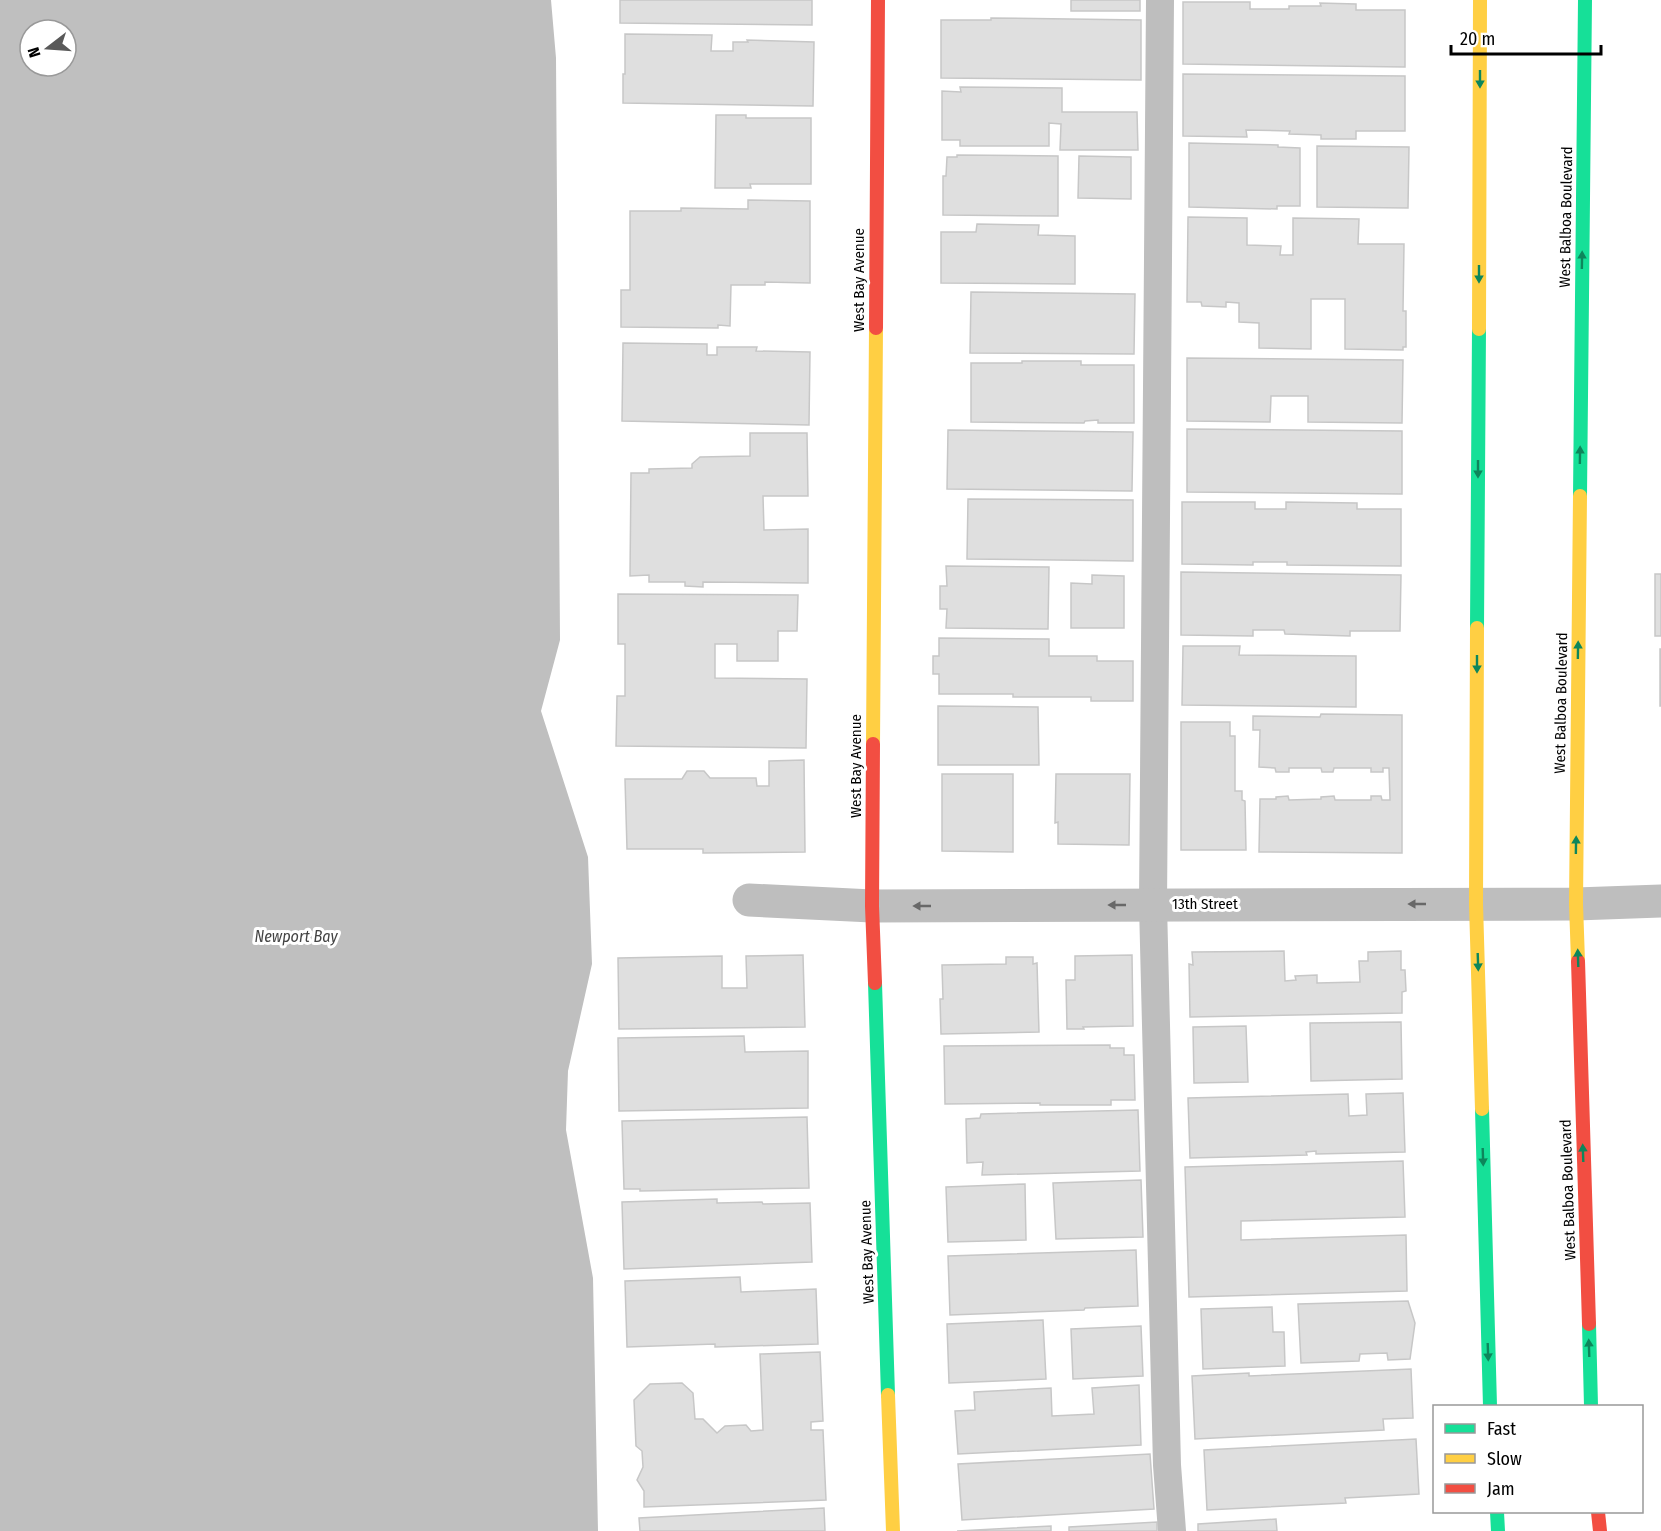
<svg xmlns="http://www.w3.org/2000/svg" width="1661" height="1531" font-family="'Fira Sans Condensed',sans-serif">
<rect width="100%" height="100%" fill="#fff"/>
<path fill="#bfbfbf" fill-rule="evenodd" d="M 0,0 L 551,0 L 556,58 L 560,640 L 541,711 L 588,857 L 592,964 L 568,1071 L 566,1130 L 593,1278 L 598,1531 L 0,1531 ZM 30,30 L 66,30 L 66,66 L 30,66 Z"/>
<g fill="#dfdfdf" stroke="#c7c7c7" stroke-width="1.5">
<polygon points="620,0 812,0 812,25 620,23"/>
<rect x="1071" y="0" width="69" height="11"/>
<polygon points="1183,2 1250,2 1250,9 1289,9 1289,6 1321,6 1320,3 1356,4 1356,10 1405,10 1405,67 1183,64"/>
<polygon points="991,18 1141,20 1141,80 941,78 941,20 991,20"/>
<polygon points="625,34 712,35 711,51 733,51 733,42 748,42 747,40 814,42 813,106 623,103 623,74 625,74"/>
<polygon points="1183,74 1405,76 1405,131 1356,131 1356,139 1321,139 1321,135 1289,134 1290,131 1246,130 1247,137 1183,136"/>
<polygon points="960,87 1062,88 1062,112 1137,112 1138,150 1060,150 1061,124 1049,123 1049,146 960,146 960,140 942,140 942,91 961,92"/>
<polygon points="716,115 746,115 746,118 811,118 811,184 750,184 751,188 715,188"/>
<polygon points="1189,143 1278,145 1278,147 1300,148 1300,206 1277,206 1277,209 1189,207"/>
<polygon points="1317,146 1409,147 1408,208 1317,207"/>
<polygon points="957,155 1058,156 1058,216 943,215 943,176 946,176 947,157 957,157"/>
<polygon points="1079,156 1131,157 1131,199 1078,198"/>
<polygon points="748,200 810,201 810,283 765,282 765,285 731,285 730,326 718,325 718,328 621,327 621,290 630,290 630,211 681,211 681,208 748,209"/>
<polygon points="1188,217 1247,218 1247,245 1281,246 1280,255 1293,255 1293,218 1359,219 1358,244 1404,244 1403,311 1406,311 1406,347 1403,347 1403,350 1345,349 1345,299 1311,299 1311,349 1259,348 1259,323 1239,322 1239,303 1226,302 1226,307 1202,306 1201,302 1187,302"/>
<polygon points="977,224 1039,225 1038,235 1075,236 1075,284 941,283 941,232 976,232"/>
<polygon points="971,292 1135,294 1134,354 970,353"/>
<polygon points="623,343 707,344 707,355 717,355 717,347 757,347 756,351 810,352 809,425 622,421"/>
<polygon points="1187,358 1403,360 1402,423 1308,422 1308,396 1271,396 1270,422 1187,421"/>
<polygon points="1022,361 1081,361 1081,365 1134,365 1134,423 1098,423 1098,420 1085,421 1084,423 971,422 971,363 1022,363"/>
<polygon points="1187,429 1402,431 1402,494 1187,492"/>
<polygon points="948,430 1133,432 1132,491 947,489"/>
<polygon points="750,433 807,433 808,496 763,496 764,530 808,529 808,583 703,582 703,587 685,586 685,582 649,582 649,575 630,576 631,473 649,473 649,469 692,468 692,464 700,457 750,456"/>
<polygon points="968,499 1133,500 1133,561 967,559"/>
<polygon points="1182,502 1255,502 1255,509 1286,509 1286,502 1357,503 1357,509 1401,509 1401,566 1287,565 1287,562 1253,562 1253,565 1182,564"/>
<polygon points="946,566 1049,567 1048,629 946,628 947,609 940,609 940,586 947,586"/>
<polygon points="1181,572 1401,575 1400,631 1350,631 1350,636 1285,634 1284,630 1253,630 1253,636 1181,635"/>
<rect x="1655" y="574" width="6" height="62"/>
<polygon points="1092,575 1124,576 1124,628 1071,628 1071,583 1092,584"/>
<polygon points="618,594 798,595 797,631 778,631 778,661 737,661 737,644 715,644 715,678 807,679 806,748 616,746 617,696 625,696 625,644 618,644"/>
<polygon points="939,638 1049,639 1049,656 1097,656 1097,661 1133,661 1133,701 1091,701 1091,697 1013,697 1013,694 939,694 939,674 933,674 933,656 939,656"/>
<polygon points="1183,646 1240,646 1239,655 1356,656 1356,707 1182,705"/>
<rect x="1660" y="649" width="1" height="57"/>
<polygon points="938,706 1038,707 1039,765 938,765"/>
<polygon points="1321,714 1402,715 1402,853 1259,852 1260,799 1276,799 1276,797 1288,796 1289,800 1321,799 1321,797 1334,796 1335,800 1371,800 1371,796 1381,796 1382,800 1390,800 1389,768 1383,768 1383,772 1371,772 1371,768 1334,768 1333,772 1322,772 1321,768 1289,768 1289,772 1276,772 1275,768 1259,767 1260,730 1253,730 1253,716 1320,717"/>
<polygon points="1181,722 1230,722 1230,736 1235,736 1235,791 1242,791 1242,800 1245,801 1246,850 1181,850"/>
<polygon points="804,760 805,852 703,853 703,849 627,849 625,779 682,779 687,771 704,771 710,778 756,778 757,786 769,786 769,761"/>
<polygon points="942,774 1013,774 1013,852 942,851"/>
<polygon points="1056,774 1130,774 1129,845 1058,844 1058,822 1055,823"/>
<polygon points="1284,951 1285,981 1296,980 1295,976 1317,975 1317,983 1360,982 1359,961 1368,961 1368,952 1401,951 1401,970 1405,970 1406,991 1402,992 1402,1013 1190,1017 1189,964 1193,965 1192,952"/>
<polygon points="803,955 805,1027 619,1029 618,958 722,956 722,988 747,988 746,956"/>
<polygon points="1132,955 1133,1026 1083,1027 1084,1029 1067,1029 1066,980 1075,980 1075,956"/>
<polygon points="1006,957 1033,957 1033,964 1037,963 1039,1032 941,1034 940,999 943,999 942,965 1006,964"/>
<polygon points="1401,1022 1402,1079 1311,1081 1310,1023"/>
<polygon points="1246,1026 1248,1082 1194,1083 1193,1027"/>
<polygon points="744,1036 745,1052 808,1051 808,1108 619,1111 618,1038"/>
<polygon points="1110,1045 1110,1048 1124,1048 1124,1055 1134,1055 1135,1100 1111,1100 1111,1105 1040,1105 1040,1103 945,1104 944,1046"/>
<polygon points="1403,1093 1405,1152 1316,1154 1316,1151 1306,1152 1307,1155 1190,1158 1188,1098 1348,1094 1349,1116 1367,1115 1366,1094"/>
<polygon points="1138,1110 1140,1171 982,1175 983,1162 967,1163 966,1119 980,1118 981,1114"/>
<polygon points="807,1117 809,1188 640,1191 640,1189 624,1189 622,1121"/>
<polygon points="1403,1161 1405,1217 1241,1221 1241,1240 1406,1235 1407,1291 1189,1297 1185,1167"/>
<polygon points="1141,1180 1143,1237 1056,1239 1053,1183"/>
<polygon points="1025,1184 1026,1240 948,1242 946,1187"/>
<polygon points="717,1199 717,1203 762,1202 763,1204 810,1203 812,1262 624,1269 622,1202"/>
<polygon points="1136,1250 1138,1306 1085,1308 1084,1310 950,1315 948,1256"/>
<polygon points="740,1277 741,1292 816,1289 818,1344 715,1347 715,1344 627,1347 625,1281"/>
<polygon points="1408,1301 1415,1323 1410,1359 1388,1360 1387,1353 1360,1354 1359,1361 1301,1363 1298,1304"/>
<polygon points="1272,1307 1273,1332 1284,1332 1285,1366 1203,1369 1201,1309"/>
<polygon points="1043,1320 1046,1379 949,1383 947,1324"/>
<polygon points="1141,1326 1143,1376 1073,1379 1071,1329"/>
<polygon points="820,1352 823,1421 811,1422 811,1430 823,1430 826,1500 644,1507 644,1491 637,1480 643,1467 642,1451 636,1446 634,1400 650,1384 682,1383 693,1393 695,1419 703,1419 717,1433 725,1426 746,1425 751,1431 763,1430 760,1354"/>
<polygon points="1411,1369 1413,1418 1383,1419 1384,1430 1195,1439 1192,1376 1249,1373 1249,1376"/>
<polygon points="1139,1385 1141,1445 958,1454 955,1411 975,1410 974,1392 1051,1388 1052,1416 1094,1414 1092,1388"/>
<polygon points="1416,1439 1419,1494 1345,1498 1346,1503 1207,1510 1204,1450"/>
<polygon points="1150,1454 1154,1509 962,1520 958,1464"/>
<polygon points="824,1508 825,1531 640,1531 639,1518"/>
<polygon points="1276,1519 1277,1531 1198,1531 1198,1524"/>
<polygon points="1157,1522 1157,1531 1069,1531 1069,1527"/>
<polygon points="1051,1526 1051,1531 957,1531"/>
</g>
<g fill="none" stroke-linecap="round" stroke-linejoin="round">
<polyline stroke="#bebebe" stroke-width="28" points="1160,0 1153,905 1167,1465 1172,1531"/>
<polyline stroke="#bebebe" stroke-width="33" points="749,900 872,906 1576,904 1661,901"/>
<g stroke="#16e098" stroke-width="14">
<polyline points="1580,496 1585,0"/>
<polyline points="1477,628 1479,329"/>
<polyline points="875,983 888,1395"/>
<polyline points="1482,1109 1490,1406"/>
<polyline points="1589,1324 1591,1406"/>
<polyline points="1497,1512 1498,1531"/>
</g>
<g stroke="#ffcf43" stroke-width="14">
<polyline points="1479,329 1480,0"/>
<polyline points="1477,628 1476,904 1482,1109"/>
<polyline points="873,744 876,328"/>
<polyline points="1578,961 1576,904 1580,496"/>
<polyline points="888,1395 893,1531"/>
</g>
<g stroke="#f24e42" stroke-width="14">
<polyline points="876,328 878,0"/>
<polyline points="873,744 872,906 875,983"/>
<polyline points="1578,961 1589,1324"/>
<polyline points="1598,1512 1600,1531"/>
</g>
</g>
<defs><path id="oneway-solid" d="M-6-.8H1V-3.2L6.5 0L1 3.2V.8H-6Z" transform="scale(1.5)"/></defs>
<g fill="#0d865b">
<use href="#oneway-solid" transform="translate(1480 79) rotate(90)"/>
<use href="#oneway-solid" transform="translate(1582 260) rotate(-89)"/>
<use href="#oneway-solid" transform="translate(1479 274) rotate(90)"/>
<use href="#oneway-solid" transform="translate(1580 455) rotate(-89)"/>
<use href="#oneway-solid" transform="translate(1478 469) rotate(90)"/>
<use href="#oneway-solid" transform="translate(1578 650) rotate(-89)"/>
<use href="#oneway-solid" transform="translate(1477 664) rotate(90)"/>
<use href="#oneway-solid" transform="translate(1576 845) rotate(-89)"/>
<use href="#oneway-solid" transform="translate(1578 958) rotate(-92)"/>
<use href="#oneway-solid" transform="translate(1478 962) rotate(88)"/>
<use href="#oneway-solid" transform="translate(1583 1153) rotate(-92)"/>
<use href="#oneway-solid" transform="translate(1483 1157) rotate(88)"/>
<use href="#oneway-solid" transform="translate(1589 1348) rotate(-92)"/>
<use href="#oneway-solid" transform="translate(1488 1352) rotate(88)"/>
</g>
<g fill="#686868">
<use href="#oneway-solid" transform="translate(1417 904) rotate(180)"/>
<use href="#oneway-solid" transform="translate(1117 905) rotate(180)"/>
<use href="#oneway-solid" transform="translate(922 906) rotate(180)"/>
</g>
<g text-anchor="middle" dominant-baseline="central" stroke-width="6" stroke-linejoin="round" paint-order="stroke">
<g font-size="15" fill="#000" stroke="#fff">
<text transform="translate(1566 217) rotate(-89)">West Balboa Boulevard</text>
<text transform="translate(859 280) rotate(-90)">West Bay Avenue</text>
<text transform="translate(1561 703) rotate(-89)">West Balboa Boulevard</text>
<text transform="translate(856 766) rotate(-90)">West Bay Avenue</text>
<text x="1205" y="904">13th Street</text>
<text transform="translate(1568 1190) rotate(-92)">West Balboa Boulevard</text>
<text transform="translate(867 1252) rotate(-92)">West Bay Avenue</text>
</g>
<g font-size="16" font-style="italic" fill="#444" stroke="#fff">
<text x="296" y="936">Newport Bay</text>
</g>
</g>
<rect x="1433" y="1405" width="210" height="108" fill="#ffffff" stroke="#999999" stroke-width="1.5"/>
<rect x="1445" y="1424" width="30" height="9" fill="#16e098" stroke="#999999" stroke-width="1.5"/>
<text x="1487" y="1435" font-size="18" fill="#000000">Fast</text>
<rect x="1445" y="1454" width="30" height="9" fill="#ffcf43" stroke="#999999" stroke-width="1.5"/>
<text x="1487" y="1465" font-size="18" fill="#000000">Slow</text>
<rect x="1445" y="1484" width="30" height="9" fill="#f24e42" stroke="#999999" stroke-width="1.5"/>
<text x="1487" y="1495" font-size="18" fill="#000000">Jam</text>
<g transform="translate(48 48) rotate(253)"><circle r="28" fill="#ffffff" stroke="#999999" stroke-width="1.5"/>
<path d="M0-4.5L10 22L0 15L-10 22Z" fill="#595959"/>
<text y="-9" font-size="16" font-weight="bold" text-anchor="middle" fill="#000000">N</text>
</g>
<path d="M1451 45v9h150v-9" fill="none" stroke="#000000" stroke-width="3"/>
<text x="1460" y="45" font-size="18" fill="#000000" stroke="#ffffff" stroke-width="4.5" paint-order="stroke">20 m</text>
</svg>
